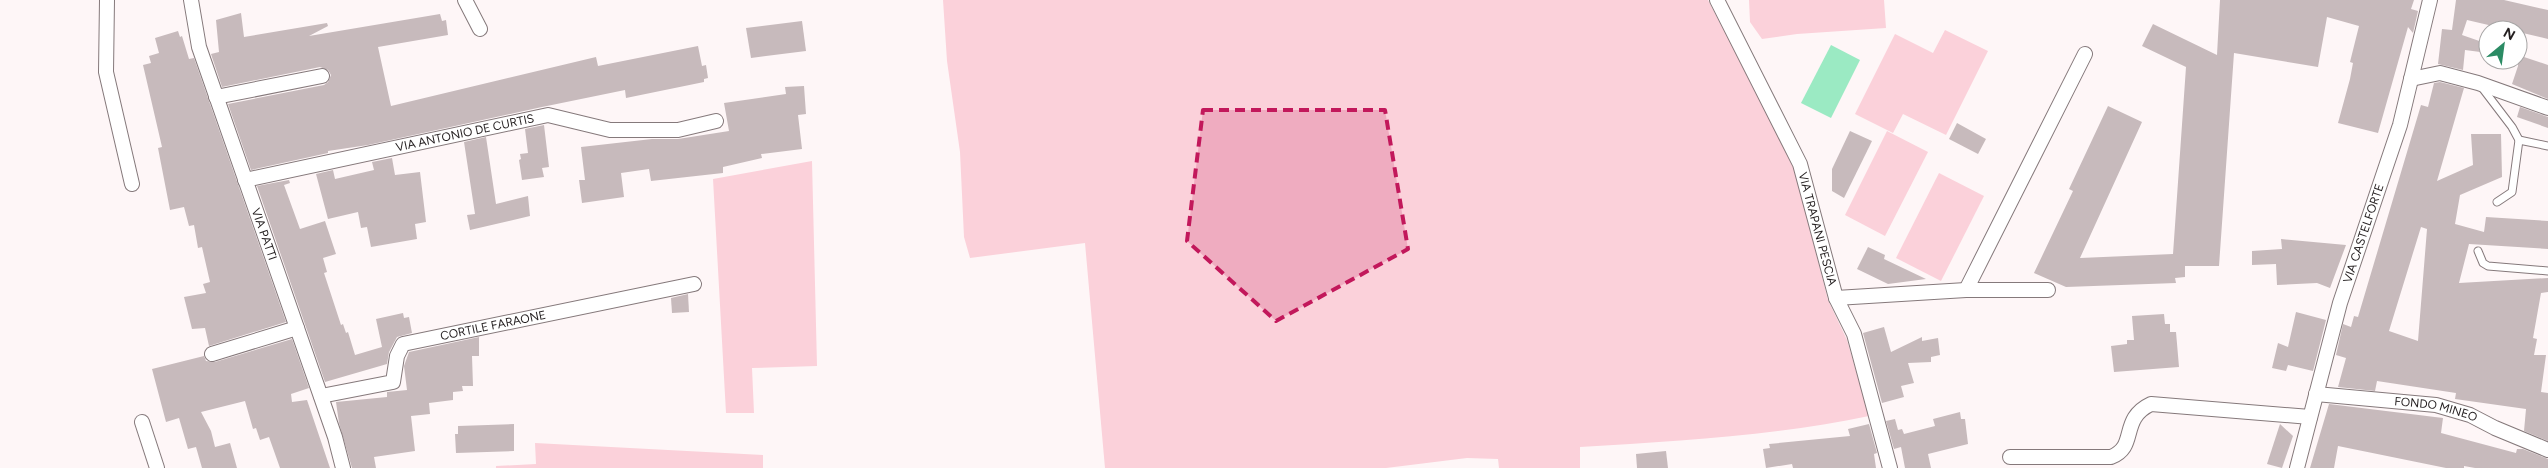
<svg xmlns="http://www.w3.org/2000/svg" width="2548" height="468" font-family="Figtree,sans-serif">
<rect width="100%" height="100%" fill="#fef6f7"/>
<g fill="#fbd1da">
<path d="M 943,0 L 1708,0 L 1779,135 L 1795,171 L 1828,300 L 1847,340 L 1869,416 C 1774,436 1677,441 1580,447 L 1580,468 L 1499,468 L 1498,459 L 1467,458 L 1386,468 L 1105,468 L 1085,243 L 970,258 L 964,237 L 960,152 L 947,61 Z"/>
<polygon points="1749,0 1884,0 1886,28 1797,34 1762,39 1750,22"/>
<polygon points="1945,30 1988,51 1946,135 1903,114 1893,133 1855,114 1895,34 1933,53"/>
<polygon points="1887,131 1928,152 1885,236 1845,215"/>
<polygon points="812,161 817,366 752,368 754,413 726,413 713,179"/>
<polygon points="1939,173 1984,196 1941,281 1896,258"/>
<polygon points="535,443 763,455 763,468 496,468 496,466 536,464"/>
</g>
<polygon fill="#9beac3" points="1831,45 1860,60 1831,118 1801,103"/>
<g fill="#c7babc" fill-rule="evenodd">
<polygon points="2220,0 2414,0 2411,9 2418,11 2413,33 2408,27 2378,133 2338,123 2350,79 2353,63 2350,62 2359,26 2327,17 2318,67 2234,53 2219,266 2185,266 2185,277 2175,278 2176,283 2066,287 2034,273 2073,191 2069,189 2108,106 2142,122 2080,258 2173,254 2186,67 2142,46 2153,24 2217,55"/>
<polygon points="2456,0 2504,0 2548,10 2548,39 2467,20 2462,35 2488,44 2488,53 2465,50 2463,70 2438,64 2442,29 2452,30"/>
<polygon points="241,13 244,37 327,23 328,26 309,36 440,14 442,21 446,20 448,35 378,47 391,106 596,57 598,66 698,46 702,66 706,65 708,78 704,79 704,82 626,98 625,90 542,107 368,145 328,151 328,153 251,170 228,104 324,85 328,82 331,75 328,70 320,67 222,87 211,54 219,52 216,20"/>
<polygon points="802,21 806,51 751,58 746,28"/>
<polygon points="178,31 180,37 182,36 189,59 194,58 286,322 209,346 205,328 192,329 184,297 206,293 203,284 210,282 202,247 198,248 194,225 189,226 184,207 170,210 158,148 162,147 143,65 151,63 149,56 159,53 155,38"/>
<polygon points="2518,55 2548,65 2548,99 2512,84 2518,66"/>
<path d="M 2440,82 L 2464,88 L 2437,181 L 2473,165 L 2471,134 L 2501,134 L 2502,177 L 2460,195 L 2455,224 L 2484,232 L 2486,217 L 2548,221 L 2548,249 L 2469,244 L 2459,283 L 2548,278 L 2548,292 L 2541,293 L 2533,338 L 2537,339 L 2534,355 L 2546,355 L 2541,392 L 2548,393 L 2548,441 L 2524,431 L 2526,409 L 2455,399 L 2456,393 L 2377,381 L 2375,391 L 2338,387 L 2346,358 L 2336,355 L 2343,324 L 2351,327 L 2354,316 L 2358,317 L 2421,105 L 2428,107 L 2434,83 ZM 2421,227 L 2427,229 L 2418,341 L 2389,331 Z"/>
<polygon points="804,86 806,114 798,115 802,149 761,154 762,158 723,167 723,173 651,181 649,169 621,173 624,197 582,203 579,180 585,180 581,147 652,139 678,139 729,131 724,103 786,94 785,87"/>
<polygon points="2520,107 2548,117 2548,128 2517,117"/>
<polygon points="1957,123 1986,139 1978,154 1949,139"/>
<polygon points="544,125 549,167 542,168 544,177 522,180 519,160 521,159 520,154 528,153 525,129"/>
<polygon points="1850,131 1872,141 1844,198 1832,191 1832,169"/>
<polygon points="486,137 496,204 528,196 530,216 470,230 467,215 475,214 464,142"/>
<polygon points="392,158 395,175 420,172 426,222 415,224 417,239 371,247 367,227 361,228 358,212 328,219 316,174 333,170 335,179 374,170 372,162"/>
<polygon points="289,180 290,183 284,185 300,229 325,221 336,254 323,258 327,272 324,273 341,325 343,324 346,333 348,332 355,355 382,347 376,319 403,313 404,318 409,317 412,333 397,337 389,352 387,364 325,382 257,186"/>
<polygon points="2281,239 2346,245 2330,288 2317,283 2277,285 2276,264 2252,265 2252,251 2282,249"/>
<polygon points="1868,247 1885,255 1884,259 1926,279 1888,284 1857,269"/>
<polygon points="688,294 689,312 672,313 671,298"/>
<polygon points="2296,312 2326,320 2313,371 2288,365 2286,371 2272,368 2278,343 2288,347"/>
<polygon points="2164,314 2165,324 2170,324 2170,332 2176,332 2179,367 2114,372 2111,346 2127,344 2127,340 2134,340 2132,316"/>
<polygon points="1884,327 1891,352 1922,337 1922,341 1938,338 1940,355 1931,357 1931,362 1908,363 1914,383 1901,386 1904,397 1882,403 1863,333"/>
<polygon points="479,337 479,356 472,356 473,386 462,386 463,391 453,392 453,400 429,403 430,414 411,416 415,451 374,457 376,468 352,468 339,423 336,402 387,397 387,392 407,390 404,366 409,352"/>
<polygon points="292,339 309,388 291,394 292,402 307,400 330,468 280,468 269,437 260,440 256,428 253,429 245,401 201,412 211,431 215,447 230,443 237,468 202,468 196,447 188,449 179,418 166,422 152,369 204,356 206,361 215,362"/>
<polygon points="2329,404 2443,418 2441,433 2516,453 2517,449 2523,449 2548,459 2548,468 2475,468 2464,466 2464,468 2446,468 2338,446 2334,468 2310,468"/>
<polygon points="1960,412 1961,419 1965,419 1968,444 1928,454 1931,468 1905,468 1901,447 1894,449 1886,421 1895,419 1898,430 1902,429 1904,434 1935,426 1933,419"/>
<polygon points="514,424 514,451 456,453 455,434 458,434 458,426"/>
<polygon points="1869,424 1877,453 1874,454 1876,468 1793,468 1792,464 1766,468 1763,449 1770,448 1769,444 1850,436 1848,429"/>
<polygon points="2280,424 2293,436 2282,468 2267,464"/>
<polygon points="1666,451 1668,468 1637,468 1636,454"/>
</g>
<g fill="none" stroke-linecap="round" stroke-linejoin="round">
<g stroke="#85797b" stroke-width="9">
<g id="service">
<polyline points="2480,85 2512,127 2519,140 2512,192 2497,202"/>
<polyline points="2519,140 2548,146"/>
<polyline points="2478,251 2483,263 2488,266 2548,271"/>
</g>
</g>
<g stroke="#85797b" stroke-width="16">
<g id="minor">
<polyline points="107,0 106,72 132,184"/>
<path id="s1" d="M 191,0 L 199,47 L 335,437 L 343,468"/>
<polyline points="465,0 480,29"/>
<path id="s2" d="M 1717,0 L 1800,164 L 1836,298 L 1854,334 L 1890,468"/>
<polyline points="2411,79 2440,73 2478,83 2548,108"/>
<polyline points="216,97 322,76"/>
<path id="s3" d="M 245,180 L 548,115 L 610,130 L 678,130 L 716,121"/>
<polyline points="1966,290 2085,54"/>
<polyline points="1836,298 1966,290 2048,290"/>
<polyline points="212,354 297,328"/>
<path id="s4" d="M 2316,394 L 2436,405 L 2470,415 L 2495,428 L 2548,450"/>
<path id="s5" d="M 321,396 L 393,382 L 397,356 L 403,344 L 694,284"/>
<polyline points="142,422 157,468"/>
<path d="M 2010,457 L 2111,457 C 2138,447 2119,419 2151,404 L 2310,417"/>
<path id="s6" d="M 2297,468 L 2340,303 L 2400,125 L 2430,0"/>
</g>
</g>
<use href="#service" stroke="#fff" stroke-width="7"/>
<use href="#minor" stroke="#fff" stroke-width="14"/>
</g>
<path fill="#c2185b" fill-opacity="0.2" stroke="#c2185b" stroke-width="4" stroke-dasharray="10 6" stroke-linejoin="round" d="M 1203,110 L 1385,110 L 1408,249 L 1276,321 L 1187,241 Z"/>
<g text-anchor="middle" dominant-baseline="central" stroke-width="4" stroke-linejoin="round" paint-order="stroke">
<g font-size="12" fill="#231e1f" stroke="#fff">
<text stroke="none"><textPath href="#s3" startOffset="225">VIA ANTONIO DE CURTIS</textPath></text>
<text stroke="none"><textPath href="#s2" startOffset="251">VIA TRAPANI PESCIA</textPath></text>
<text stroke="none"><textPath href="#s6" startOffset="244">VIA CASTELFORTE</textPath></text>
<text stroke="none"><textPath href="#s1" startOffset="246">VIA PATTI</textPath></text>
<text stroke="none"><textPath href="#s5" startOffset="205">CORTILE FARAONE</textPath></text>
<text stroke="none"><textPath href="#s4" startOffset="121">FONDO MINEO</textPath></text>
</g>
</g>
<g transform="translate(2503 45) rotate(29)"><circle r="24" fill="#ffffff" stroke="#a7a5a5"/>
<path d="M0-4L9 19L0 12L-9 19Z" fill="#2b8b64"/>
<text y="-8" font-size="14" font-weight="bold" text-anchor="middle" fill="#231e1f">N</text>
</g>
</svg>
